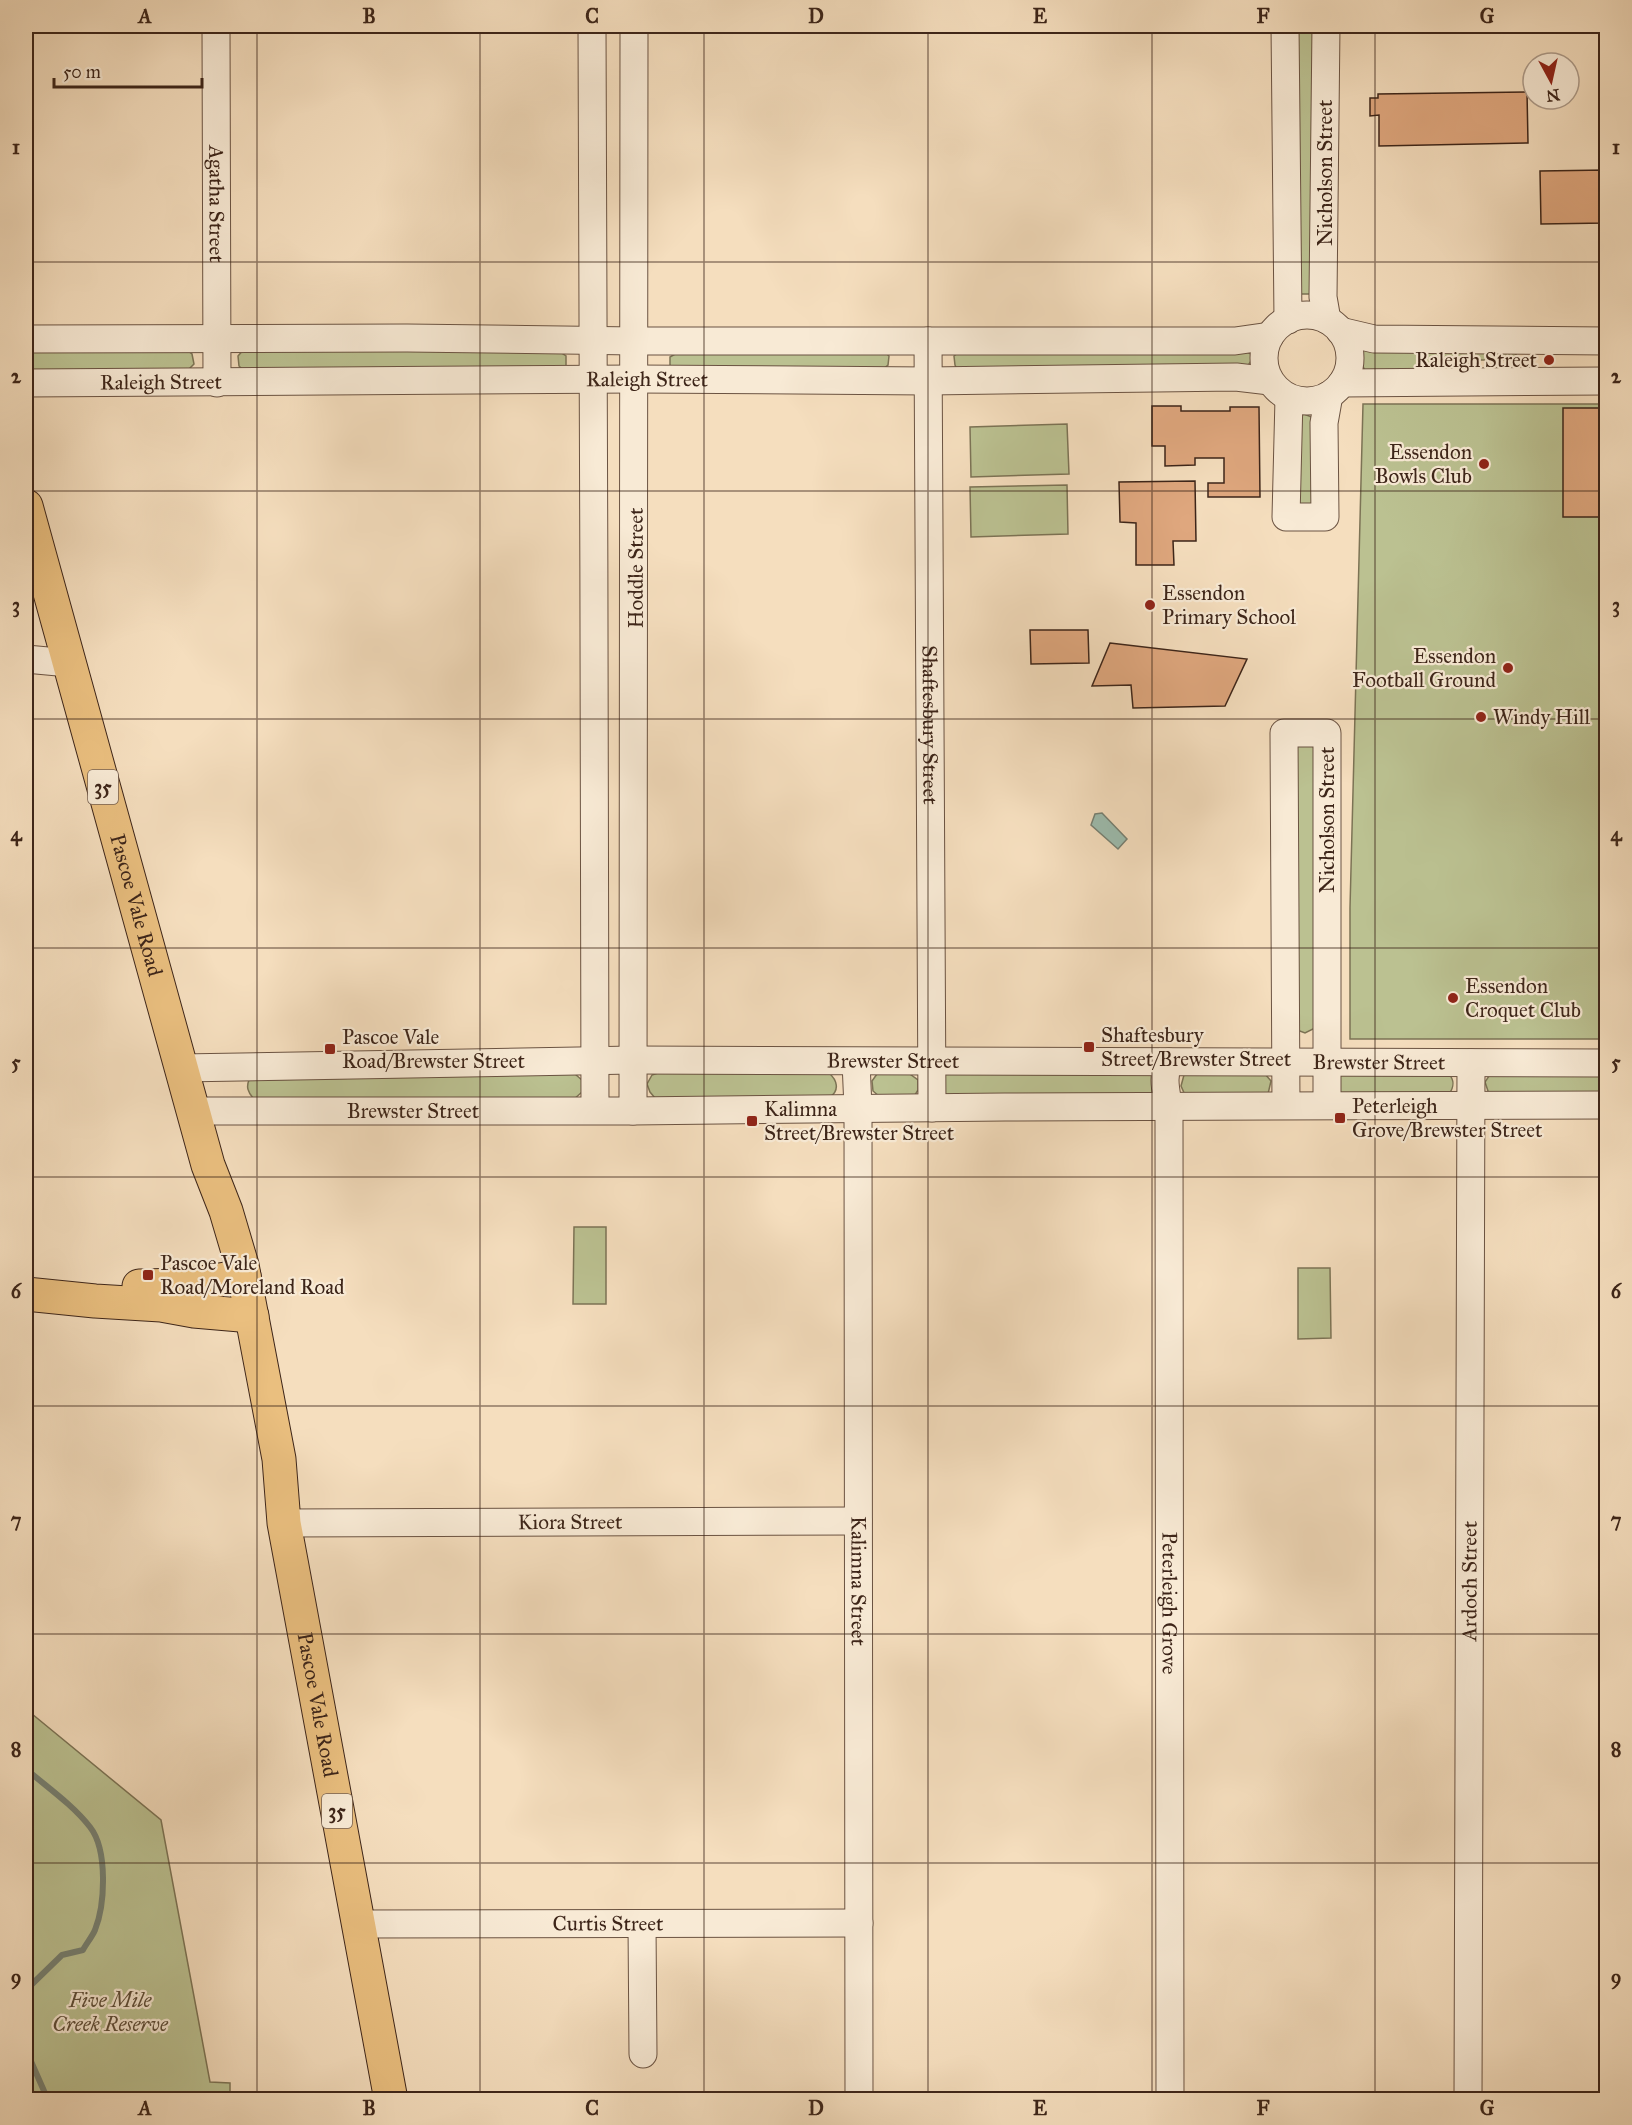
<svg xmlns="http://www.w3.org/2000/svg" width="1632" height="2125" font-family="'IM FELL Great Primer',serif">
<rect width="100%" height="100%" fill="#f5debe"/>
<filter id="stains"><feTurbulence type="fractalNoise" baseFrequency=".00333" numOctaves="4"/><feColorMatrix values="0 0 0 0 .2 0 0 0 0 .09 0 0 0 0 .02 0 0 0 .5 -.17"/></filter>
<radialGradient id="worn" r=".72"><stop offset=".6" stop-color="#630" stop-opacity="0"/><stop offset="1" stop-color="#630" stop-opacity=".3"/></radialGradient>
<g fill="#bbc191" stroke="#7c7355" stroke-width="1.5">
<polygon points="1294,26 1314,26 1318,294 1293,294"/>
<polygon points="1369,346 1510,347 1520,360 1465,360 1479,374 1365,371 1360,359 1362,352"/>
<polygon points="184,348 192,354 194,364 187,371 26,370 26,349"/>
<polygon points="245,348 557,350 566,356 566,369 248,375 239,366 238,356"/>
<polygon points="1240,348 1251,354 1251,361 1245,370 959,373 955,365 954,356 963,349"/>
<polygon points="881,349 889,356 888,365 877,374 680,374 670,365 670,357 682,350"/>
<polygon points="1363,404 1606,404 1606,1039 1350,1039 1350,908"/>
<polygon points="1304,414 1314,418 1317,501 1302,510 1294,498 1300,416"/>
<polygon points="1067,424 1069,474 971,477 970,427"/>
<polygon points="1067,485 1068,534 971,537 970,487"/>
<polygon points="1299,743 1315,747 1315,1028 1305,1033 1297,1030 1294,752"/>
<polygon points="1606,1071 1606,1098 1489,1094 1485,1082 1491,1073"/>
<polygon points="907,1072 918,1080 918,1090 915,1095 880,1097 873,1091 872,1081 877,1074"/>
<path d="M 658,1073 L 829,1073 C 837,1080 840,1090 830,1097 L 655,1098 L 650,1092 L 647,1084 L 652,1075 Z"/>
<path d="M 575,1074 L 583,1081 L 582,1092 L 573,1100 L 253,1098 C 248,1092 246,1087 249,1080 Z"/>
<polygon points="944,1074 1153,1075 1153,1095 947,1096 945,1093"/>
<polygon points="1265,1074 1271,1081 1268,1094 1185,1095 1181,1086 1184,1075"/>
<path d="M 1340,1074 L 1449,1074 C 1455,1081 1454,1087 1449,1094 L 1339,1094 Z"/>
<polygon points="574,1227 606,1227 606,1304 573,1304"/>
<polygon points="1298,1268 1330,1268 1331,1338 1298,1339"/>
<polygon points="26,1709 161,1820 210,2082 230,2083 230,2099 26,2099"/>
</g>
<polygon fill="#9cbcae" stroke="#768072" stroke-width="1.5" points="1102,813 1127,839 1118,849 1091,825 1095,814"/>
<g fill="none" stroke-linecap="round" stroke-linejoin="round">
<g stroke="#768072" stroke-width="6">
<path d="M 26,1769 C 47,1787 73,1805 90,1827 C 108,1850 105,1905 95,1930 C 92,1937 86,1944 83,1950 L 62,1955 L 26,1990"/>
<polyline points="26,2050 48,2100"/>
</g>
</g>
<g fill="#dfa77e" stroke="#3d2519" stroke-width="1.5">
<polygon points="1527,92 1528,143 1379,146 1379,115 1370,116 1370,98 1378,98 1378,94"/>
<polygon points="1606,170 1606,223 1541,224 1540,171"/>
<polygon points="1152,406 1181,406 1181,411 1230,411 1230,407 1259,407 1260,497 1208,497 1208,483 1224,483 1224,458 1195,458 1195,465 1165,466 1165,446 1152,446"/>
<rect x="1563" y="408" width="43" height="109"/>
<polygon points="1195,481 1196,541 1173,541 1174,565 1136,565 1136,523 1120,522 1119,482"/>
<polygon points="1030,630 1088,630 1089,663 1031,664"/>
<polygon points="1110,643 1247,659 1225,706 1133,708 1131,685 1092,686"/>
</g>
<g fill="none" stroke-linecap="round" stroke-linejoin="round">
<g stroke="#6b5342" stroke-width="29">
<g id="minor">
<path id="s1" d="M 216,26 L 217,383"/>
<path d="M 592,26 C 595,387 593,749 595,1110"/>
<polyline points="1285,26 1288,320"/>
<polyline points="1326,26 1323,297 1327,320"/>
<circle cx="1307" cy="358" r="43"/>
<polyline points="1340,331 1374,339 1606,341"/>
<polyline points="26,339 407,338 636,341 1235,341 1270,336"/>
<path id="s2" d="M 928,341 L 932,1108"/>
<path id="s3" d="M 26,383 L 636,379 L 929,381 L 1236,377 L 1270,381"/>
<polyline points="1342,383 1606,381"/>
<polyline points="1289,398 1286,517 1325,517 1324,423 1329,395"/>
<polyline points="26,659 69,663"/>
<path id="s4" d="M 856,1062 L 858,1108 L 859,2100"/>
<path id="s5" d="M 1169,1062 C 1160,1081 1169,1097 1169,1116 L 1170,2100"/>
<path id="s6" d="M 181,1068 L 633,1060 L 1606,1063"/>
<polyline points="1286,1105 1284,733 1327,733 1327,1105"/>
<path id="s7" d="M 193,1111 L 633,1111 L 1005,1107 L 1606,1105"/>
<path id="s8" d="M 633,1111 C 636,749 637,387 634,26"/>
<path id="s9" d="M 284,1523 L 858,1521"/>
<path id="s10" d="M 358,1924 L 859,1923"/>
<polyline points="642,1924 643,2054"/>
<path id="s11" d="M 1468,2100 L 1471,1063"/>
</g>
</g>
<g stroke="#3d2519" stroke-width="35">
<g id="major">
<path id="s12" d="M 26,506 L 208,1165 L 226,1211 L 242,1265 L 279,1459 L 284,1523 L 391,2100"/>
<polyline points="139,1286 189,1285 244,1276"/>
<polyline points="26,1294 95,1301 161,1305 194,1311 252,1316"/>
</g>
</g>
<use href="#minor" stroke="#f8ead5" stroke-width="27"/>
<use href="#major" stroke="#eabf7f" stroke-width="33"/>
</g>
<path fill="none" stroke="#3d2519" stroke-width="1.5" stroke-opacity="0.55" d="M 257,26 L 257,2100M 480,26 L 480,2100M 704,26 L 704,2100M 928,26 L 928,2100M 1152,26 L 1152,2100M 1375,26 L 1375,2100M 26,262 L 1606,262M 26,491 L 1606,491M 26,719 L 1606,719M 26,948 L 1606,948M 26,1177 L 1606,1177M 26,1406 L 1606,1406M 26,1634 L 1606,1634M 26,1863 L 1606,1863"/>
<g fill="#8f2418" stroke="#f8ead5" stroke-width="2">
<circle cx="1549" cy="360" r="6"/>
<circle cx="1484" cy="464" r="6"/>
<circle cx="1150" cy="605" r="6"/>
<circle cx="1508" cy="668" r="6"/>
<circle cx="1481" cy="717" r="6"/>
<circle cx="1453" cy="998" r="6"/>
<rect x="1083" y="1041" width="12" height="12" rx="3"/>
<rect x="324" y="1043" width="12" height="12" rx="3"/>
<rect x="1334" y="1112" width="12" height="12" rx="3"/>
<rect x="746" y="1115" width="12" height="12" rx="3"/>
<rect x="142" y="1269" width="12" height="12" rx="3"/>
</g>
<g text-anchor="middle" dominant-baseline="central" stroke-width="4.5" stroke-linejoin="round" paint-order="stroke">
<g fill="#f8ead5" stroke="#756051" stroke-width="1.5">
<rect x="88" y="770" width="30" height="34" rx="4.5"/>
<rect x="322" y="1794" width="30" height="34" rx="4.5"/>
</g>
<g font-size="20" font-weight="bold" fill="#3d2519">
<text x="103" y="787">35</text>
<text x="337" y="1811">35</text>
</g>
<g font-size="21" fill="#3d2519" stroke="#f8ead5">
<text transform="translate(1325 173) rotate(-90)">Nicholson Street</text>
<text stroke="none"><textPath href="#s1" startOffset="178">Agatha Street</textPath></text>
<text stroke="none"><textPath href="#s3" startOffset="621">Raleigh Street</textPath></text>
<text stroke="none"><textPath href="#s3" startOffset="135">Raleigh Street</textPath></text>
<text stroke="none"><textPath href="#s8" startOffset="543">Hoddle Street</textPath></text>
<text stroke="none"><textPath href="#s2" startOffset="384">Shaftesbury Street</textPath></text>
<text transform="translate(1327 820) rotate(-90)">Nicholson Street</text>
<text stroke="none"><textPath href="#s12" startOffset="414">Pascoe Vale Road</textPath></text>
<text stroke="none"><textPath href="#s6" startOffset="712">Brewster Street</textPath></text>
<text stroke="none"><textPath href="#s6" startOffset="1198">Brewster Street</textPath></text>
<text stroke="none"><textPath href="#s7" startOffset="220">Brewster Street</textPath></text>
<text stroke="none"><textPath href="#s9" startOffset="286">Kiora Street</textPath></text>
<text stroke="none"><textPath href="#s4" startOffset="519">Kalimna Street</textPath></text>
<text stroke="none"><textPath href="#s11" startOffset="519">Ardoch Street</textPath></text>
<text stroke="none"><textPath href="#s5" startOffset="542">Peterleigh Grove</textPath></text>
<text stroke="none"><textPath href="#s12" startOffset="1236">Pascoe Vale Road</textPath></text>
<text stroke="none"><textPath href="#s10" startOffset="250">Curtis Street</textPath></text>
</g>
<g font-size="21" fill="#3d2519" stroke="#f8ead5" text-anchor="start">
<text x="1537" y="360" text-anchor="end">Raleigh Street</text>
<text x="1472" y="452" text-anchor="end">Essendon<tspan x="1472" dy="24">Bowls Club</tspan></text>
<text x="1162" y="593">Essendon<tspan x="1162" dy="24">Primary School</tspan></text>
<text x="1496" y="656" text-anchor="end">Essendon<tspan x="1496" dy="24">Football Ground</tspan></text>
<text x="1493" y="717">Windy Hill</text>
<text x="1465" y="986">Essendon<tspan x="1465" dy="24">Croquet Club</tspan></text>
<text x="1101" y="1035">Shaftesbury<tspan x="1101" dy="24">Street/Brewster Street</tspan></text>
<text x="342" y="1037">Pascoe Vale<tspan x="342" dy="24">Road/Brewster Street</tspan></text>
<text x="1352" y="1106">Peterleigh<tspan x="1352" dy="24">Grove/Brewster Street</tspan></text>
<text x="764" y="1109">Kalimna<tspan x="764" dy="24">Street/Brewster Street</tspan></text>
<text x="160" y="1263">Pascoe Vale<tspan x="160" dy="24">Road/Moreland Road</tspan></text>
</g>
<g font-size="21" font-style="italic" fill="#5c4c37" stroke="#f8ead5">
<text x="110" y="2000">Five Mile<tspan x="110" dy="24">Creek Reserve</tspan></text>
</g>
</g>
<rect width="1632" height="2125" fill="none" stroke="#f5debe" stroke-width="66"/>
<g transform="translate(1551 81) rotate(172)"><circle r="28" fill="#f8ead5" stroke="#ad9b8a" stroke-width="1.5"/>
<path d="M0-4.5L10 22L0 15L-10 22Z" fill="#8f2418"/>
<text y="-9" font-size="16" font-weight="bold" text-anchor="middle" fill="#3d2519">N</text>
</g>
<path d="M54 78v9h148v-9" fill="none" stroke="#3d2519" stroke-width="3"/>
<text x="63" y="78" font-size="18" fill="#3d2519" stroke="#f8ead5" stroke-width="4.5" paint-order="stroke">50 m</text>
<rect x="33" y="33" width="1566" height="2059" fill="none" stroke="#3d2519" stroke-width="2"/>
<g font-size="20" text-anchor="middle" font-weight="bold" fill="#3d2519">
<text x="145" y="23">A</text>
<text x="369" y="23">B</text>
<text x="592" y="23">C</text>
<text x="816" y="23">D</text>
<text x="1040" y="23">E</text>
<text x="1263" y="23">F</text>
<text x="1487" y="23">G</text>
<text x="16" y="154">1</text>
<text x="1616" y="154">1</text>
<text x="16" y="383">2</text>
<text x="1616" y="383">2</text>
<text x="16" y="612">3</text>
<text x="1616" y="612">3</text>
<text x="16" y="841">4</text>
<text x="1616" y="841">4</text>
<text x="16" y="1069">5</text>
<text x="1616" y="1069">5</text>
<text x="16" y="1298">6</text>
<text x="1616" y="1298">6</text>
<text x="16" y="1527">7</text>
<text x="1616" y="1527">7</text>
<text x="16" y="1756">8</text>
<text x="1616" y="1756">8</text>
<text x="16" y="1984">9</text>
<text x="1616" y="1984">9</text>
<text x="145" y="2115">A</text>
<text x="369" y="2115">B</text>
<text x="592" y="2115">C</text>
<text x="816" y="2115">D</text>
<text x="1040" y="2115">E</text>
<text x="1263" y="2115">F</text>
<text x="1487" y="2115">G</text>
</g>
<rect width="100%" height="100%" filter="url(#stains)"/>
<rect width="100%" height="100%" fill="url(#worn)"/>
</svg>
